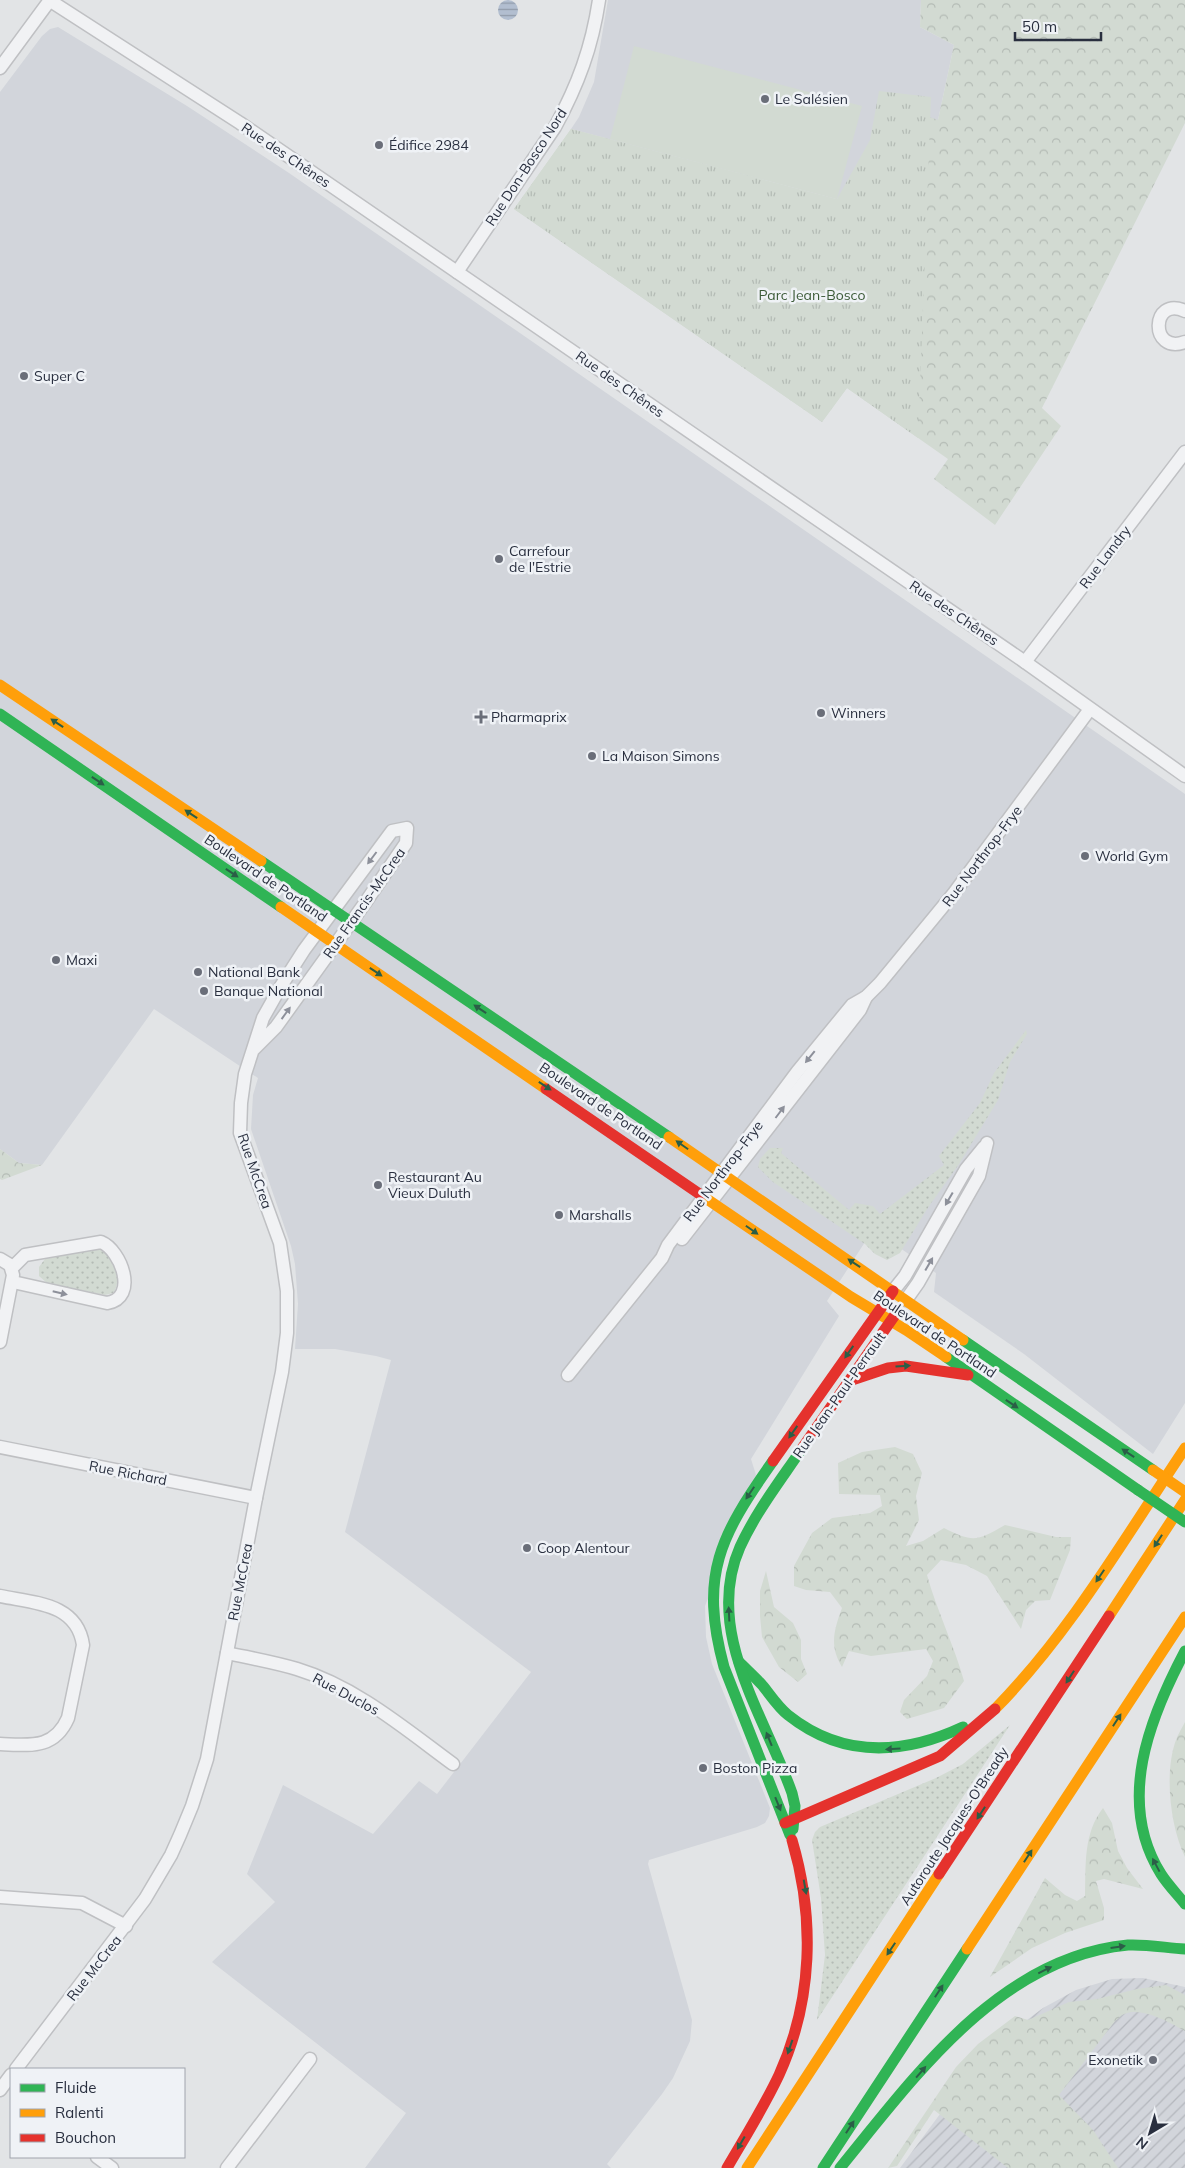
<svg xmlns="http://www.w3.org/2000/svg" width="1185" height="2168" font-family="Mulish,sans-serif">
<defs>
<pattern id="industrial-furrows" width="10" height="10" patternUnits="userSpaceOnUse" patternTransform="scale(1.25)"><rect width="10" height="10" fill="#d2d5db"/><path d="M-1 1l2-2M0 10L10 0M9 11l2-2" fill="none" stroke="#b4b7bd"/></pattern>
<pattern id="grass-dots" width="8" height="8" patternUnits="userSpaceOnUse" patternTransform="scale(1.25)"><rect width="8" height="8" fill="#d2dad2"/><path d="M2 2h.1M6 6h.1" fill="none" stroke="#b4bbb5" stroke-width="1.8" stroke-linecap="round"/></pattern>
<pattern id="forest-crowns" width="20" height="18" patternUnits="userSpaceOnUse" patternTransform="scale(1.25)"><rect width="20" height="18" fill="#d2dad2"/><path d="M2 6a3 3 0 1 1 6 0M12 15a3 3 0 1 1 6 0" fill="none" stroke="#b4bbb5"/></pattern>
<pattern id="park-tufts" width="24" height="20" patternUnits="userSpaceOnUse" patternTransform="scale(1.25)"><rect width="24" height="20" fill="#d2dad2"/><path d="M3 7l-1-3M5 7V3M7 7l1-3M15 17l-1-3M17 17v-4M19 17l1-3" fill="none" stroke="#b4bbb5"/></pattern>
<pattern id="water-rules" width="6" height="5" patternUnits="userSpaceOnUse" patternTransform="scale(1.25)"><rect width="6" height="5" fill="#b2bed0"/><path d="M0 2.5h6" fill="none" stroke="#919baa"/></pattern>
</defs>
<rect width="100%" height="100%" fill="#e2e4e6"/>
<g fill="#d2d5db">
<polygon points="608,0 921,0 920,27 954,45 938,120 837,199 571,129 579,117 594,82"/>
<polygon points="58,27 187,106 289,173 1185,794 1185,1403 1153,1454 1024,1354 934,1292 936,1273 900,1248 865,1242 827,1301 839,1316 751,1459 756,1475 705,1606 706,1637 712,1664 770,1808 769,1816 765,1823 757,1827 649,1860 648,1864 692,2020 690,2041 673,2078 662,2094 607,2164 611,2168 365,2168 406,2113 212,1962 275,1902 247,1874 283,1785 373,1834 419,1781 437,1794 531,1672 345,1532 391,1360 376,1356 335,1349 295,1349 298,1304 295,1264 291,1246 251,1129 253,1095 258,1078 154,1009 42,1165 19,1163 0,1149 0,92 42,36 50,29"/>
</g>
<polygon fill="url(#industrial-furrows)" points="1143,1978 1185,1987 1185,2168 900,2168 940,2114 1015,2029 1043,2008 1076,1990 1112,1979"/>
<g fill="url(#grass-dots)">
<polygon points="1026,1030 1027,1034 1010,1062 998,1100 959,1164 929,1206 900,1253 887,1260 875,1254 865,1244 773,1182 758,1167 760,1159 770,1148 783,1148 781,1153 849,1210 855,1203 873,1206 880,1214 944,1165 939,1156 980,1103 994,1073"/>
<path d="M 95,1249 C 111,1249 124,1281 113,1293 L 105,1295 L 47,1283 L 39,1276 L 39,1267 L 45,1259 Z"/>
<polygon points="1010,1725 817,2020 825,1955 821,1898 812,1840 815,1832 820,1827 936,1778 963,1764"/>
</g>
<g fill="url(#forest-crowns)">
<polygon points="921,0 1185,0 1185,123 1042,408 1061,426 995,525 934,479 948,459 847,388 822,422 514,209 571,129 761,179 852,219 886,102 938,120 954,45 920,27"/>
<polygon points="0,1149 19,1163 42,1165 2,1180 0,1179"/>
<path d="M 895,1447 L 913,1454 L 922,1473 L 916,1496 L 919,1520 L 906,1546 L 923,1541 L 944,1528 C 974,1543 977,1541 1005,1525 L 1056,1537 L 1071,1537 L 1070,1550 L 1050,1600 L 1035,1601 L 1026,1610 L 1021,1629 L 987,1576 L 966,1565 L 941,1560 L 927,1575 C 937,1611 954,1645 964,1681 L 944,1708 L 907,1719 L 900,1712 L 904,1700 L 927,1676 L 933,1661 L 926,1649 L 871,1656 L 849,1651 L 842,1667 C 829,1646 834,1630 842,1608 L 830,1592 L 806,1590 L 794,1586 L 794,1566 L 812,1533 L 832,1518 L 870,1513 L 882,1506 L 880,1495 L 839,1494 L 838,1463 L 862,1452 Z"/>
<polygon points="766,1571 774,1607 793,1623 801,1640 801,1659 807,1674 798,1682 779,1667 762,1637 760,1616 760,1591"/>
<path d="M 1185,1722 L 1185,1857 C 1170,1826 1164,1772 1176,1740 C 1178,1734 1182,1728 1185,1722 Z"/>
<path d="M 1103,1808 L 1112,1823 L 1118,1851 L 1127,1868 L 1143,1889 L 1104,1879 L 1096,1881 L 1104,1908 L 1104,1920 L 1065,1933 L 1032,1948 L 990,1977 L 1045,1878 L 1065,1895 L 1077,1901 L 1085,1896 C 1086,1865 1083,1834 1103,1808 Z"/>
<path d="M 1166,1985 L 1185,1995 L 1185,2031 C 1171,2023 1141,2006 1124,2014 C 1121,2015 1118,2019 1115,2021 L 1059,2095 L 1093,2130 L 1118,2168 L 1008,2168 L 934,2110 L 897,2166 L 888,2168 L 956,2067 L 978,2044 L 1015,2016 L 1028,2020 L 1069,2002 L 1097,1999 L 1137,1989 Z"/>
</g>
<polygon fill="url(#park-tufts)" points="879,91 931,97 918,438 847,388 822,422 514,209 571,129 837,199 870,140"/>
<polygon fill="#d2dad2" points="634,46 862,106 837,199 610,139"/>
<circle fill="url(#water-rules)" cx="508" cy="10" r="10"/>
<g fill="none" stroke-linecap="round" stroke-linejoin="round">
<g stroke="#bfc0c3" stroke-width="15">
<g id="street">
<polyline points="49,0 240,123 1025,662 1185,776"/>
<polyline points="0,68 50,0"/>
<path d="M 457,272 L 555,127 C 578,85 592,47 599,0"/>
<path d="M 1185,311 C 1151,295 1149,355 1185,342"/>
<polyline points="1025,662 1185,452"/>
<polyline points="682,1239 860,1010 866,997"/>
<polyline points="0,1259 10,1265 13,1275 0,1342"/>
<path d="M 12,1268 L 25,1255 L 101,1242 C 121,1250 139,1298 107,1303 L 13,1282"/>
<polyline points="893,1291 905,1276 966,1169 984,1147"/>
<polyline points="906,1300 918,1283 979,1176 987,1143"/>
<polyline points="568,1375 662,1258 668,1245 797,1072 852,1005 866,997 880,983 954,893 1090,709"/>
<polyline points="0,1447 256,1498"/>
<path d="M 0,1596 C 34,1603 77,1603 83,1645 L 68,1718 C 54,1750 29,1745 0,1744"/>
<path d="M 227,1653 C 250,1658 274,1662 297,1669 C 356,1687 404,1728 453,1764"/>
<polyline points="0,1897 82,1903 126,1926"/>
<polyline points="16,2069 145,1899 171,1855 180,1835 192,1806 207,1759 256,1498 282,1372 287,1333 287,1291 280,1243 240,1133 241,1103 245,1074 263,1018 281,986 304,950 392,831 407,828 406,843 365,903 276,1027 254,1049"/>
<polyline points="0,2090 11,2075"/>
<polyline points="97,2157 112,2168"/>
<polyline points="227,2168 310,2059"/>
</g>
</g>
<use href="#street" stroke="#f1f2f4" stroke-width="12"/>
<g stroke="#30b455" stroke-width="11">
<polyline points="0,714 281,907"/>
<polyline points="261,861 669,1137"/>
<polyline points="963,1340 1153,1470"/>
<polyline points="946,1357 1138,1490"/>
<path d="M 773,1461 C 720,1536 699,1575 724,1667 L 790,1835"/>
<path d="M 1185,1651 C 1149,1719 1116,1802 1161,1874 C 1168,1885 1177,1894 1185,1904"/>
<path d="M 739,1662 C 747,1670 756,1678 763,1686 C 771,1696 778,1707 788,1715 C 842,1758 903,1755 963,1727"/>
<path d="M 793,1829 L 795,1806 L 792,1793 C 765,1716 703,1631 740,1547 C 756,1512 780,1481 801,1450"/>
<polyline points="823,2168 967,1949"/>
<path d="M 840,2168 C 915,2076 1000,1957 1128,1945 C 1146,1944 1167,1948 1185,1949"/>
</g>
<g stroke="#ff9f0a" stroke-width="11">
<polyline points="0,685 261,861"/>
<polyline points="281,907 546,1089"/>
<polyline points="669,1137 963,1340"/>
<polyline points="701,1195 851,1297 906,1330 946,1357"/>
<polyline points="1109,1616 1185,1500"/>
<path d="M 995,1709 C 1070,1633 1126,1536 1185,1448"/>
<polyline points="967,1949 1185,1617"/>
<polyline points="747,2168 939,1874"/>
</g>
<g stroke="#e5322d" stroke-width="11">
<polyline points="546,1089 701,1195"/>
<polyline points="849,1381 888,1368 906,1366 968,1375"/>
<polyline points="801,1450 897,1312"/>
<polyline points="773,1461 893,1291"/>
<polyline points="785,1823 940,1756 995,1709"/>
<polyline points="939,1874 1109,1616"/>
<path d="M 727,2168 C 745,2137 764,2107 779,2075 C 813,2000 815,1918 792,1840"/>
</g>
<polyline stroke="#30b455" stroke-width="11" points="1138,1490 1185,1522"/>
<polyline stroke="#ff9f0a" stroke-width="11" points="1153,1470 1185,1492"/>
</g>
<defs><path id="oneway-solid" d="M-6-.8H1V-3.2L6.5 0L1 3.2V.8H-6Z" transform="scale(1.25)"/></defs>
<g fill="#2b5e47">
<use href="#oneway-solid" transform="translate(57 723) rotate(-146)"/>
<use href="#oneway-solid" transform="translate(98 781) rotate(34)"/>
<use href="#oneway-solid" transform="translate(191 814) rotate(-146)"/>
<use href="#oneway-solid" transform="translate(232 873) rotate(34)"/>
<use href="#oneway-solid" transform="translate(376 972) rotate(34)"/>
<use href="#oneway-solid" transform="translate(480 1009) rotate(-146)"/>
<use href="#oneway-solid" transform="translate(545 1086) rotate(34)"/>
<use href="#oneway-solid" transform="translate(682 1145) rotate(-145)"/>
<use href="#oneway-solid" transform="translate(752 1230) rotate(35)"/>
<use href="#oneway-solid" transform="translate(854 1263) rotate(-146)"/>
<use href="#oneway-solid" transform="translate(849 1352) rotate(125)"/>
<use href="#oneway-solid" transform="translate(903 1366) rotate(-4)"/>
<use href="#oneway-solid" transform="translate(1012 1404) rotate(34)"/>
<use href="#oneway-solid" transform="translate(793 1432) rotate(125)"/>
<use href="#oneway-solid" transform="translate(1128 1453) rotate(-146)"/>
<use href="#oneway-solid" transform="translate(750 1493) rotate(124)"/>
<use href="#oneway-solid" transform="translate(1158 1541) rotate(123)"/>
<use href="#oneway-solid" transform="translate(1100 1576) rotate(124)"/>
<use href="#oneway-solid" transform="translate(729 1614) rotate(-93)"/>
<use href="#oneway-solid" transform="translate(1070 1677) rotate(123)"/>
<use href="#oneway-solid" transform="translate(1117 1720) rotate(-57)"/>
<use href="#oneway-solid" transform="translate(769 1739) rotate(-112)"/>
<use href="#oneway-solid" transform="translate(893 1749) rotate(177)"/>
<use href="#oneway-solid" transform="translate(778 1804) rotate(68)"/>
<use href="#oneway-solid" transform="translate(981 1813) rotate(123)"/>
<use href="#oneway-solid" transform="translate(1028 1856) rotate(-57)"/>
<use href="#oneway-solid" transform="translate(1156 1865) rotate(-118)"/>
<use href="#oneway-solid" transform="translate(805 1887) rotate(80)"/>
<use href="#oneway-solid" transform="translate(1118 1947) rotate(-8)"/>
<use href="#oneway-solid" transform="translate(891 1949) rotate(124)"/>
<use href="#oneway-solid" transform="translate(1045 1970) rotate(-26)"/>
<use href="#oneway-solid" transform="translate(939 1991) rotate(-57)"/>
<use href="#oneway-solid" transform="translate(790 2047) rotate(109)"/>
<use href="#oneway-solid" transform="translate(921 2072) rotate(-49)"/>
<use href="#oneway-solid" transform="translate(850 2127) rotate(-57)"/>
<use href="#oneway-solid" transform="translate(741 2143) rotate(120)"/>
</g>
<g fill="#8d909a">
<use href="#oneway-solid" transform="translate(372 858) rotate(127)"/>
<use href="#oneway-solid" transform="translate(286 1013) rotate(-54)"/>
<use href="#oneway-solid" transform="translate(810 1057) rotate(129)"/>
<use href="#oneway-solid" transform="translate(780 1112) rotate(-53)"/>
<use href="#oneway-solid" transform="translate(949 1199) rotate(120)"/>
<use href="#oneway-solid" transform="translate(929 1264) rotate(-60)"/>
<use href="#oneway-solid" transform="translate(60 1293) rotate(13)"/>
</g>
<g fill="#6a6e79" stroke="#eff2f6" stroke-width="2">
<circle cx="765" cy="99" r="5"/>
<circle cx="379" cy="145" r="5"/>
<circle cx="24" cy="376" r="5"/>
<circle cx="499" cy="559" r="5"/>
<circle cx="821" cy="713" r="5"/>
<path d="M478.5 709.5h5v5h5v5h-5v5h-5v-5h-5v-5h5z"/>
<circle cx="592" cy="756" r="5"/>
<circle cx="1085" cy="856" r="5"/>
<circle cx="56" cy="960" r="5"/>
<circle cx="198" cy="972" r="5"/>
<circle cx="204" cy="991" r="5"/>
<circle cx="378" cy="1185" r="5"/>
<circle cx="559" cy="1215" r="5"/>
<circle cx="527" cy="1548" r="5"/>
<circle cx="703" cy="1768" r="5"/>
<circle cx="1153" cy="2060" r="5"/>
</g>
<g text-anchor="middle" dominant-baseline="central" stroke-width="5" stroke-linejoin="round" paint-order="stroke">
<g font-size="14" fill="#292f3f" stroke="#eff2f6" text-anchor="start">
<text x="775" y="99">Le Salésien</text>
<text x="389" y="145">Édifice 2984</text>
<text x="34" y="376">Super C</text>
<text x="509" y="551">Carrefour<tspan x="509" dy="16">de l'Estrie</tspan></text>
<text x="831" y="713">Winners</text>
<text x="491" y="717">Pharmaprix</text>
<text x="602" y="756">La Maison Simons</text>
<text x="1095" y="856">World Gym</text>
<text x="66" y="960">Maxi</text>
<text x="208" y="972">National Bank</text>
<text x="214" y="991">Banque National</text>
<text x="388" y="1177">Restaurant Au<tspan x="388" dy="16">Vieux Duluth</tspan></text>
<text x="569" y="1215">Marshalls</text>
<text x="537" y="1548">Coop Alentour</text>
<text x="713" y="1768">Boston Pizza</text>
<text x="1143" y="2060" text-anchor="end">Exonetik</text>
</g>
<g font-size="14" fill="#292f3f" stroke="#eff2f6">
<text transform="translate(286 155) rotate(34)">Rue des Chênes</text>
<text transform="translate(526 167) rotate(-57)">Rue Don-Bosco Nord</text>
<text transform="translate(620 384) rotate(35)">Rue des Chênes</text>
<text transform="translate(1105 557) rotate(-53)">Rue Landry</text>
<text transform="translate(954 613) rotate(34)">Rue des Chênes</text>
<text transform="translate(982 856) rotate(-53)">Rue Northrop-Frye</text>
<text transform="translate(266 878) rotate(34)">Boulevard de Portland</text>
<text transform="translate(364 903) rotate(-55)">Rue Francis-McCrea</text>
<text transform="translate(601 1106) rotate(34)">Boulevard de Portland</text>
<text transform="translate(255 1171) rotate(71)">Rue McCrea</text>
<text transform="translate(723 1171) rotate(-53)">Rue Northrop-Frye</text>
<text transform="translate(935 1334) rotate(34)">Boulevard de Portland</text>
<text transform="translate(839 1395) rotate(-55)">Rue Jean-Paul-Perrault</text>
<text transform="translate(128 1473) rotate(11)">Rue Richard</text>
<text transform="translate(240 1582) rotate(-79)">Rue McCrea</text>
<text transform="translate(346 1694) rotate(28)">Rue Duclos</text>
<text transform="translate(954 1826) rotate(-57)">Autoroute Jacques-O'Bready</text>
<text transform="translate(94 1968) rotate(-52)">Rue McCrea</text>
</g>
<g font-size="14" fill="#3b5a37" stroke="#eff2f6">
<text x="812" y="295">Parc Jean-Bosco</text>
</g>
</g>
<rect x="10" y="2068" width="175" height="90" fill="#eff2f6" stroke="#a0a4ad"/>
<rect x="20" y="2084" width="25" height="8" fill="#30b455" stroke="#a0a4ad"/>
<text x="55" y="2093" font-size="15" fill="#292f3f">Fluide</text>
<rect x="20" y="2109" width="25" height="8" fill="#ff9f0a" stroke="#a0a4ad"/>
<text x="55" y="2118" font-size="15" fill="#292f3f">Ralenti</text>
<rect x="20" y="2134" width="25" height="8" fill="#e5322d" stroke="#a0a4ad"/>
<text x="55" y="2143" font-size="15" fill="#292f3f">Bouchon</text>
<g transform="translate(1150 2133) rotate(218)" stroke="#eff2f6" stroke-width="4" paint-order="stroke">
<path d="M0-4L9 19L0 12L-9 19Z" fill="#292f3f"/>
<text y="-8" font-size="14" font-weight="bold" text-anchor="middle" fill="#292f3f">N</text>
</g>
<path d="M1015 32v8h86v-8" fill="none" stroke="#292f3f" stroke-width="2.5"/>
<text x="1022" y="32" font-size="15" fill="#292f3f" stroke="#eff2f6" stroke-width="4" paint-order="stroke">50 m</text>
</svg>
